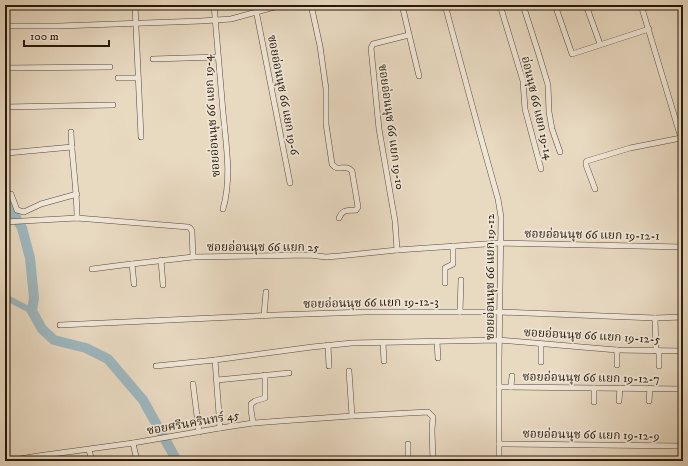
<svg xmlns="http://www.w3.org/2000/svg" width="688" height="466" font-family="'IM FELL DW Pica','Noto Serif Thai',serif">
<rect width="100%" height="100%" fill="#e8d9c1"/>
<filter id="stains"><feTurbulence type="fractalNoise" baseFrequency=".005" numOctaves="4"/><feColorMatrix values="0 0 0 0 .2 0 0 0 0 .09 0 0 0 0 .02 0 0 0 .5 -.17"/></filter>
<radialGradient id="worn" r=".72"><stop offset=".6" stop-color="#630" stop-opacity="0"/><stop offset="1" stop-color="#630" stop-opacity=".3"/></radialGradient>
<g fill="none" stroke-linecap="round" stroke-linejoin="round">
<polyline stroke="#9db7bf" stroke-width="6" points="5,297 32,311"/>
<polyline stroke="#9db7bf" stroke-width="10" points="5,198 22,228 30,258 34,298 32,311 42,329 54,340 86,348 108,359 143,400 177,461"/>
<g stroke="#574937" stroke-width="6">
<g id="minor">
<polyline points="135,5 141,137"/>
<path d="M 214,5 C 217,41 220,76 223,112 C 226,144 232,178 223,209"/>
<polyline points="255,5 290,183"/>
<path d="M 311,5 L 320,46 L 326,89 L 326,124 L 332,164 C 338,173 346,163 352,171 L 358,207 L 356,210 C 347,211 343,209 339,218"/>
<polyline points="402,5 419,76"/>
<polyline points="445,5 479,131 498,199 501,217 499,361 499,461"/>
<polyline points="500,5 523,81 525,109 541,169"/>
<polyline points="523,5 539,55 548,85 549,112 552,129 560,152"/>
<polyline points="555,5 572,54 649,29"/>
<polyline points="586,5 600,44"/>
<polyline points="641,5 681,138 683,139"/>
<polyline points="5,26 59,26 201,21 231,19 282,5"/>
<polyline points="153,59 218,57"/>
<polyline points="5,68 110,67"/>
<polyline points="118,78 138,78"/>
<polyline points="5,107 113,105"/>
<path d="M 71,132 C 72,161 77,189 77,218"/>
<polyline points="7,153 72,147"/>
<polyline points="595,189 586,165 586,162 587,161 630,148 681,138"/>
<polyline points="11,194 17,210 24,212 41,204 77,194"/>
<polyline points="5,222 77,218 188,227 190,228 192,231 193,257 309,255 326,257 339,256 397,250 500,243 683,247"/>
<polyline points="397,250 395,221 379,129 371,48 373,44 409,35"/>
<polyline points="161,260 163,285"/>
<polyline points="132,264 134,284"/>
<polyline points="92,269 123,265 193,257"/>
<polyline points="445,283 445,268 453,264 453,246"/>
<polyline points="460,312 461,280"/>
<polyline points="264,315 266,292"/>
<polyline points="655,318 656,351"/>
<polyline points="60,325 276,315 365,312 499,312 655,318 683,317"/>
<polyline points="437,342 438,358"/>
<polyline points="383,343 384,361"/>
<polyline points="328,345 329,366"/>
<polyline points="617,350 617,365"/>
<polyline points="659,351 659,366"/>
<polyline points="215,360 220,428"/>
<polyline points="541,362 541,344"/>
<polyline points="156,366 215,360 312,347 352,343 499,340 617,350 683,351"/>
<polyline points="349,371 352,416"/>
<polyline points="217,380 289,373"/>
<polyline points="193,384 199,432"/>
<polyline points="499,387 683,389"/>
<polyline points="511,387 512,376"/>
<polyline points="594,388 594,402"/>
<polyline points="619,401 620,388"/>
<polyline points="649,401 650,388"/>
<polyline points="253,423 251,410 251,404 255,401 265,398 265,375"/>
<polyline points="133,443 137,461"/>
<polyline points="408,444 408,461"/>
<polyline points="499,444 683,446"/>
<polyline points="89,450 92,461"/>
<polyline points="7,461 38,456 133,443 220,428 253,423 294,420 352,416 428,412 433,417 432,430 433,461"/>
</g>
</g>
<use href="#minor" stroke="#f0e6d7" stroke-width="5"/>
</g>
<g text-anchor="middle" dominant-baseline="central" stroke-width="3.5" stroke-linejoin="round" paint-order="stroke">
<g font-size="12" fill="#271909" stroke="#f0e6d7">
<text transform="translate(283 95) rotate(79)">ซอยอ่อนนุช 66 แยก 19-6</text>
<text transform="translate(537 108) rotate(77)">อ่อนนุช 66 แยก 19-14</text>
<text transform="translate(212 116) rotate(-94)">ซอยอ่อนนุช 66 แยก 19-4</text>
<text transform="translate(391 127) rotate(82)">ซอยอ่อนนุช 66 แยก 19-10</text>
<text transform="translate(592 235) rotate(1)">ซอยอ่อนนุช 66 แยก 19-12-1</text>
<text x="263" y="247">ซอยอ่อนนุช 66 แยก 25</text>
<text transform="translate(490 277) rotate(-90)">ซอยอ่อนนุช 66 แยก 19-12</text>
<text transform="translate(371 303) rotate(-1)">ซอยอ่อนนุช 66 แยก 19-12-3</text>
<text transform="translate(592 336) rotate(3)">ซอยอ่อนนุช 66 แยก 19-12-5</text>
<text transform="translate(591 378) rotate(1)">ซอยอ่อนนุช 66 แยก 19-12-7</text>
<text transform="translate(193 423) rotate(-10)">ซอยศรีนครินทร์ 45</text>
<text transform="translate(591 435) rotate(1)">ซอยอ่อนนุช 66 แยก 19-12-9</text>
</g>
</g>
<rect width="688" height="466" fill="none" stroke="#e8d9c1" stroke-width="20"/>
<rect x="6" y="6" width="676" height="454" fill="none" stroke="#271909" stroke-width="2"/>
<rect x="10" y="10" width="668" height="446" fill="none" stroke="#271909"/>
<path d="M24 40v6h85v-6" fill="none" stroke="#271909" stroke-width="2"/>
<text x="30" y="40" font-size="12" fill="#271909" stroke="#f0e6d7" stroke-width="3" paint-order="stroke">100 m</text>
<rect width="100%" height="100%" filter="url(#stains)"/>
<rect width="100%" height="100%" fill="url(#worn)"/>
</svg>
